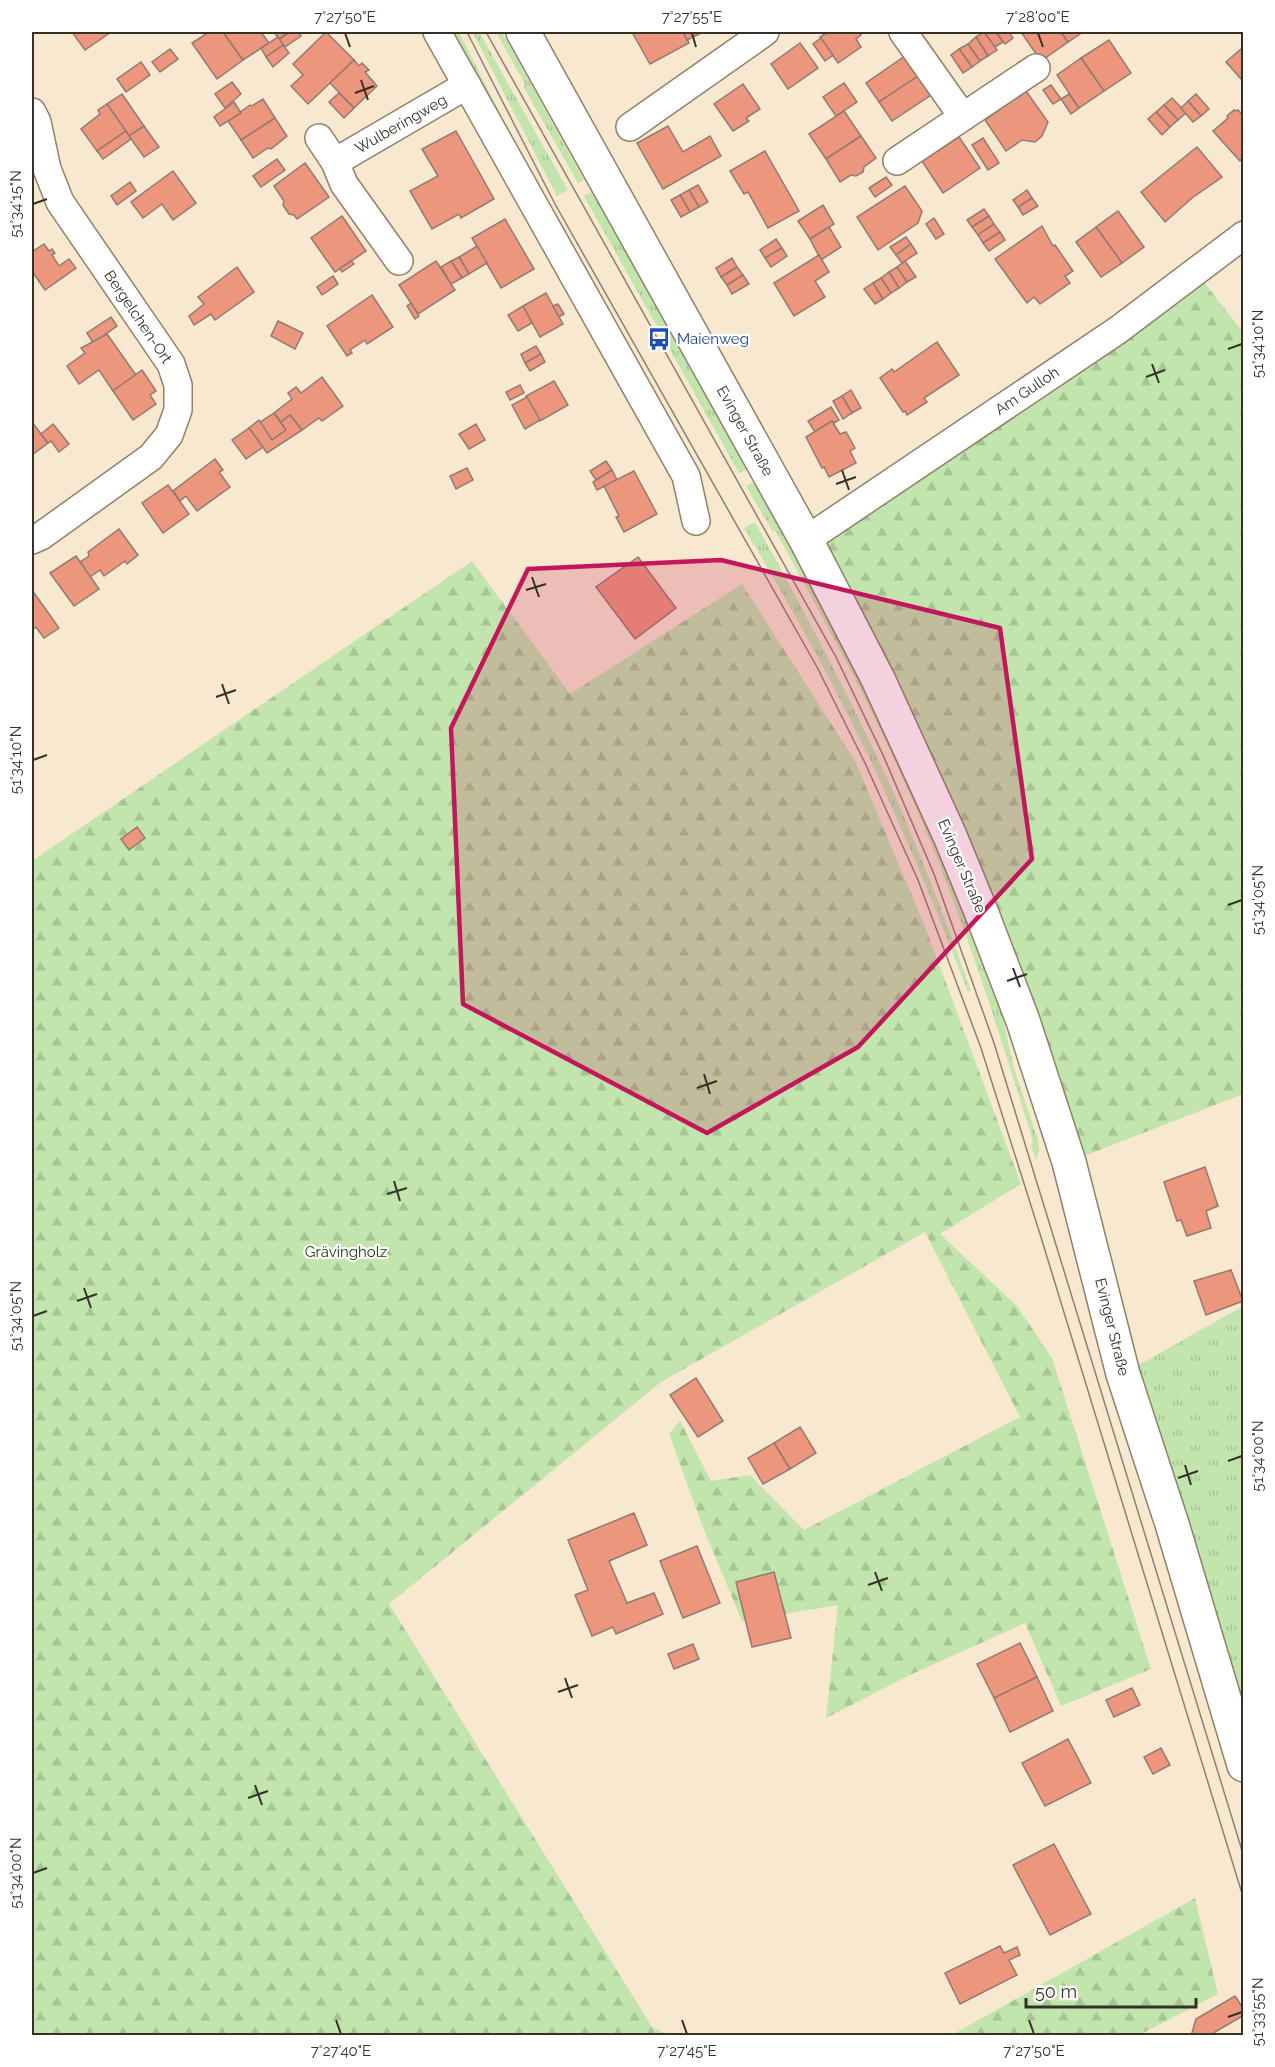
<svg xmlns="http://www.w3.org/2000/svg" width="1275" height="2067" font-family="Raleway,sans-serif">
<defs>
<pattern id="grass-tufts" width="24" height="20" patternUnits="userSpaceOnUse" patternTransform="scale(1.5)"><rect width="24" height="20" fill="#c1e5ac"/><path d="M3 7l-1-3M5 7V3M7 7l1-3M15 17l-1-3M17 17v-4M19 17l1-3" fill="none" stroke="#a6c594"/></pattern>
<pattern id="forest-firs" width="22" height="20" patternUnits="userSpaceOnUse" patternTransform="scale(1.5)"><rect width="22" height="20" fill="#c1e5ac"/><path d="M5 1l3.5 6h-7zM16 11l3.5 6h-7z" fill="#a6c594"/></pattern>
</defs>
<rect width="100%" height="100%" fill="#f8e8cf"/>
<g fill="url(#grass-tufts)">
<polygon points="448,32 459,32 536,184"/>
<polygon points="479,32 568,190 557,196 474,35"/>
<polygon points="496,32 502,32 584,180 578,183 523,86 525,84"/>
<polygon points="592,192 747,469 739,473 584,196"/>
<path d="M 754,482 L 811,582 L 912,780 L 997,993 L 1014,1068 L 1038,1140 L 1039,1151 L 1036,1160 L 1031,1145 L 1033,1141 C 995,1019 957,897 904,781 C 866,695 820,613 775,530 L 773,532 L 746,486 Z"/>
<path d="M 755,522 C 801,605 846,689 886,776 C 918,846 945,918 971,991 L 968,992 C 941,921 912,851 880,781 C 840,694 793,610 744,528 Z"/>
<polygon points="1243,1306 1243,1715 1123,1374"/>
</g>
<g fill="url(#forest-firs)">
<polygon points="1195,271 1243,332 1243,1094 1069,1162 1060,1137 806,540"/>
<polygon points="472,561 570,694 742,584 855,761 924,924 1021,1184 940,1234 1017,1306 1052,1358 1151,1669 1061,1706 1025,1623 912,1674 826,1718 838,1605 742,1621 704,1530 669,1434 680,1421 711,1481 750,1475 804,1530 1020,1417 925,1232 661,1382 389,1604 652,2027 669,2035 32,2036 32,861"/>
<polygon points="1195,1898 1218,1994 1139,2035 952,2035"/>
</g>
<g fill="#eb967d" stroke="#957970" stroke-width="1.5">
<polygon points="72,32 111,32 85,50"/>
<polygon points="209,32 223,32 243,60 217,79 192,43"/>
<polygon points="223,32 261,32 269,43 243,60"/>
<polygon points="274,32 290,32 279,39"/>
<polygon points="290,32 299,32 301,36 285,47 279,39"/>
<polygon points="326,32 354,60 308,104 291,86 303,75 293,64"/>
<polygon points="632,32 683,32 689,43 650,64"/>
<polygon points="683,32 703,32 687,40"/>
<polygon points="828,32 858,32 861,35 856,39 861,47 838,63 820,37"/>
<polygon points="984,32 996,32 1003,42 995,47"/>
<polygon points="984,32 997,50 988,56 976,37"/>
<polygon points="996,32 1009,32 1013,38 1005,44"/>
<polygon points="1021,32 1061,32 1068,42 1041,61"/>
<polygon points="1061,32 1083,32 1068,42"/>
<polygon points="278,37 283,45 266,57 261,48"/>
<polygon points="976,37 988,56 980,61 968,44"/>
<polygon points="821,38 833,55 825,61 813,44"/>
<polygon points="1109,40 1131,73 1104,91 1081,58"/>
<polygon points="800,43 818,68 788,89 771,64"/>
<polygon points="968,44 980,61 972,67 959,49"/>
<polygon points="283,45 289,53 273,67 266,57"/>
<polygon points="170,49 178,59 160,72 152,62"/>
<polygon points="959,49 972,67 963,73 951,55"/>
<polygon points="1241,49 1244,52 1243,81 1226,62"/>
<polygon points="905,56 918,76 879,102 866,83"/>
<polygon points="1081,58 1104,91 1079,108 1057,75"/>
<polygon points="354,60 359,66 362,63 369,70 365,72 377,86 354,108 330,83"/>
<polygon points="141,62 150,75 126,92 117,79"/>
<polygon points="918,76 931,95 892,121 879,102"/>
<polygon points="232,82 241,94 225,108 215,94"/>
<polygon points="844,83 857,102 836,116 823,97"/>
<polygon points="743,84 760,109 746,118 749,121 733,131 714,104"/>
<polygon points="1051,85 1061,99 1053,104 1043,90"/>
<polygon points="1026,91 1048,122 1042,136 1035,142 1022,140 1006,151 985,120"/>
<polygon points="339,93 354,108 344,118 329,102"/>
<polygon points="122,94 144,126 129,136 107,104"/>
<polygon points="1069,94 1079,108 1071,114 1061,99"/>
<polygon points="1196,94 1209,109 1201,116 1188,101"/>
<polygon points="1172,98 1186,113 1178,120 1164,105"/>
<polygon points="263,99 275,118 241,140 228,121 250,105 252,106"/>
<polygon points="1188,101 1201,116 1193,122 1181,108"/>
<polygon points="234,102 241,113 220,126 214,117"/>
<polygon points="107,104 126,131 97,151 81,129 100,114 98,110"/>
<polygon points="1164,105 1178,120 1170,127 1156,112"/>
<polygon points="1234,110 1236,111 1238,110 1244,117 1244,160 1242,158 1240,161 1213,131 1228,118 1227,116"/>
<polygon points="844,111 861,136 826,159 809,134"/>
<polygon points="1156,112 1170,127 1162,135 1148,119"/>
<polygon points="275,118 287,136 271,149 268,148 253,158 241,140"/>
<polygon points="144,126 159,147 144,157 129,136"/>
<polygon points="668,126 683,152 710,136 721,156 663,189 637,143"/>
<polygon points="126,131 131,139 103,159 97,151"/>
<polygon points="456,131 494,199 461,218 459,214 432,229 410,191 438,176 422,149"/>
<polygon points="861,136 876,158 864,167 863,172 856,176 851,175 840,182 826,159"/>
<polygon points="959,137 980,168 943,193 922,161"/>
<polygon points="983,138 999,163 988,170 972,145"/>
<polygon points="1197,147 1222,177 1192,198 1165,222 1141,192"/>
<polygon points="765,151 799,211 768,228 748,192 744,194 730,171"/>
<polygon points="277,159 285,170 261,187 253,176"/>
<polygon points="305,163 329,197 297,219 294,215 289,214 283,205 284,201 274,186"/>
<polygon points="173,171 196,203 173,220 162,204 143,218 131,202"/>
<polygon points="886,177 892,185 875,197 869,188"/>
<polygon points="130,182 136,191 117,205 111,196"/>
<polygon points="698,185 708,202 699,207 689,190"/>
<polygon points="905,186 922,211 918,223 878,250 857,217"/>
<polygon points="689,190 699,207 690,212 680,195"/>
<polygon points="1027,190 1032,198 1018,207 1013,200"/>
<polygon points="680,195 690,212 681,217 671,200"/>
<polygon points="1032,198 1038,206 1023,215 1018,207"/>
<polygon points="823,205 834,224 810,239 798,221"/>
<polygon points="984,209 989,216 972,227 967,220"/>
<polygon points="1118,211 1144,247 1122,263 1096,227"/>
<polygon points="342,216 366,251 335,272 311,238"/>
<polygon points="989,216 994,224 978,235 972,227"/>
<polygon points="934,218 944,234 936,239 926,224"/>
<polygon points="505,219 534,269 501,288 472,238"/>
<polygon points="994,224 1000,232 983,243 978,235"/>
<polygon points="1042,226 1053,246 1055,245 1073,271 1065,276 1070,283 1040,304 1034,297 1027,303 995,259"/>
<polygon points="829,227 841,247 821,260 810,239"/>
<polygon points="1096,227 1122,263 1101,277 1076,242"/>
<polygon points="1000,232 1005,240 989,251 983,243"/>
<polygon points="906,237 911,244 896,255 890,247"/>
<polygon points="776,239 782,248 765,258 760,250"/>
<polygon points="44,244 49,251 52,249 55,253 52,255 59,266 69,259 76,268 45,290 34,274 32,276 32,252"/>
<polygon points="911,244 917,253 902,263 896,255"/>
<polygon points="477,246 487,263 469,274 459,257"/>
<polygon points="782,248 787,256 771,267 765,258"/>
<polygon points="819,255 829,272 815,281 825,297 794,316 774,283"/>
<polygon points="459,257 469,274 462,278 451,261"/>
<polygon points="732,258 737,267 721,277 716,268"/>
<polygon points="351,261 354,264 342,272 340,268"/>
<polygon points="436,261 455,290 418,314 399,285"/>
<polygon points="451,261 462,278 451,284 441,267"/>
<polygon points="905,261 916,277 907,282 897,267"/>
<polygon points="237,267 254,292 215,320 211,314 194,325 189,316 204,304 198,297"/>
<polygon points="737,267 743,275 727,285 721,277"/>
<polygon points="897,267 907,282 899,288 889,272"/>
<polygon points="889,272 899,288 891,293 881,278"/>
<polygon points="743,275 749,284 732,294 727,285"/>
<polygon points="333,276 338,284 322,295 317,287"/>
<polygon points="881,278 891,293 883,299 873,283"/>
<polygon points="873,283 883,299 875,304 864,289"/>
<polygon points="546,293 563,324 540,337 523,306"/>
<polygon points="372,295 393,327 367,344 365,340 350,350 352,353 347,356 327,326"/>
<polygon points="411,303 419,316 415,319 407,306"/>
<polygon points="558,304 564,314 559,317 553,306"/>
<polygon points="523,306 532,323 518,331 508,315"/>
<polygon points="111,317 117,326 93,343 87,333"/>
<polygon points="278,321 303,333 295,349 271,336"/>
<polygon points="107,334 136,375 113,391 99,370 79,384 67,366 85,353 81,348"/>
<polygon points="937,342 959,375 924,398 927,402 907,415 905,411 903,412 880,378 892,369 894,372"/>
<polygon points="536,346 541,354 525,363 521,354"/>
<polygon points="541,354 545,362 530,371 525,363"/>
<polygon points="142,370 156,391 150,395 156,404 133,420 113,391"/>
<polygon points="322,377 343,406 322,421 319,418 302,430 290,415 281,422 274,413 292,399 288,393 296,387 301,393"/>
<polygon points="554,381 568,405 540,421 526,396"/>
<polygon points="520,385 524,393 510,400 506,392"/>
<polygon points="851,390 861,408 852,413 842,396"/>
<polygon points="842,396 852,413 843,419 833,401"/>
<polygon points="527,397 540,420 525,429 512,405"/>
<polygon points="831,407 839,420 834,423 832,421 815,432 808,421"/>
<polygon points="274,413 286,430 272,440 259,423"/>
<polygon points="290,415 302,430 267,453 249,428 259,420 272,440 286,430 281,422"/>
<polygon points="832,421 840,434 846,432 855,448 850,451 856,463 829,477 824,467 822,468 806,437"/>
<polygon points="32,422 48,443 32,455"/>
<polygon points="53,424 69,444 59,452 51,441 48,443 41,434"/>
<polygon points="476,424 485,440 469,449 459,434"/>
<polygon points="249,428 263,447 246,459 232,440"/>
<polygon points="215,459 223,470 219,472 230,487 197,511 186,496 180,501 173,491"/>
<polygon points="606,461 612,470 596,480 590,471"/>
<polygon points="467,468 473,480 456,489 450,476"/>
<polygon points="612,470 617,480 597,490 593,482"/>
<polygon points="634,471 657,514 624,532 616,517 619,516 604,486"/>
<polygon points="168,485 189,514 163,533 142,503"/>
<polygon points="119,529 138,555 127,564 125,561 104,576 100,570 90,577 80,562 89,556 88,552"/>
<polygon points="76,556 99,589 74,606 50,573"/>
<polygon points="638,557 676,608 635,639 596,587"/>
<polygon points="32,590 59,628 44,638 36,627 32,630"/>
<polygon points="137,827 145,838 129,850 121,839"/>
<polygon points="1205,1167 1218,1206 1206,1211 1211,1228 1187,1236 1181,1220 1177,1221 1164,1182"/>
<polygon points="1231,1270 1243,1301 1206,1315 1194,1281"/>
<polygon points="696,1378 723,1421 698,1437 670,1395"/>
<polygon points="800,1427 816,1453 790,1469 774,1443"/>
<polygon points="774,1443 790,1469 763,1484 748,1458"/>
<polygon points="634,1513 647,1545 609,1561 627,1603 654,1593 663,1614 616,1634 613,1627 592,1636 575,1595 588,1590 568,1540"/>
<polygon points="697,1546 720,1603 683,1618 660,1561"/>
<polygon points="774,1572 791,1638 752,1647 736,1582"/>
<polygon points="1020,1643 1037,1677 994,1698 977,1664"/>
<polygon points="693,1644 699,1659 674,1669 668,1654"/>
<polygon points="1037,1677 1053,1711 1010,1732 994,1698"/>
<polygon points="1132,1688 1140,1705 1114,1717 1106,1700"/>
<polygon points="1068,1739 1091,1783 1045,1806 1022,1763"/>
<polygon points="1161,1748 1170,1765 1153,1774 1144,1757"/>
<polygon points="1054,1844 1091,1914 1050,1935 1013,1865"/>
<polygon points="1000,1946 1004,1953 1017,1947 1020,1955 1009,1960 1017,1975 960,2004 945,1973"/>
<polygon points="1235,1996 1244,2010 1244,2015 1215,2032 1214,2036 1191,2036 1196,2019"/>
</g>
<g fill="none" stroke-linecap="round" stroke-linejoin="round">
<g stroke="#8f816a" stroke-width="30">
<g id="street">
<polyline points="437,32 686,476 696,521"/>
<polyline points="903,32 963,117"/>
<polyline points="32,112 37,122 47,169 60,202 171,364 178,385 178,410 169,435 151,457 41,536 32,540"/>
<polyline points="630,127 765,32"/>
<polyline points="319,138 335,162 344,184 399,261"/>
<polyline points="897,161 1036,68"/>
<polyline points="335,162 467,85"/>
<polyline points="806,540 1118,330 1244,235"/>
</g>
</g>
<g stroke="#8f816a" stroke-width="36">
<polyline id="primary" points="523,32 806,540 878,679 950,836 982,914 1023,1021 1069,1162 1123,1374 1172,1524 1244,1765"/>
</g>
<use href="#street" stroke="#fff" stroke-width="27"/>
<use href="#primary" stroke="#fff" stroke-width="33"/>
<g stroke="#8a8170" stroke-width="1.5">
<polyline points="467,32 555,204 817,667 865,763 918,880 981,1048 1040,1234 1244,1900"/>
<polyline points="486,32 836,657 883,755 934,874 994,1043 1244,1857"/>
</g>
</g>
<path fill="#c2185b" fill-opacity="0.2" stroke="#c2185b" stroke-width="4.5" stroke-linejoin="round" d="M 721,560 L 1000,628 L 1032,859 L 858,1047 L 707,1133 L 463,1004 L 451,728 L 528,569 Z"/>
<path fill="none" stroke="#363127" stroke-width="2" d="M 345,33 L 350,47M 692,33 L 696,47M 1038,33 L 1043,47M 361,80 L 368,100M 355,93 L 374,86M 33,204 L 47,199M 1228,349 L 1242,344M 1152,364 L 1159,383M 1146,377 L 1165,370M 842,470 L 849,490M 836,484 L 856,477M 532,577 L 539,597M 526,590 L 546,584M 222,684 L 229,704M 216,697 L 236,690M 33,760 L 47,755M 1228,905 L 1242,900M 1013,968 L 1020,987M 1007,981 L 1027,974M 704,1074 L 710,1094M 697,1088 L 717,1081M 394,1181 L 400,1201M 387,1194 L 407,1188M 84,1288 L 91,1308M 77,1301 L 97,1294M 33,1316 L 47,1311M 1228,1461 L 1242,1456M 1185,1465 L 1191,1485M 1178,1478 L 1198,1471M 875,1572 L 882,1591M 868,1585 L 888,1578M 565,1678 L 572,1698M 558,1692 L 578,1685M 255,1785 L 262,1805M 248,1798 L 268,1791M 33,1873 L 47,1868M 1228,2017 L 1242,2012M 336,2020 L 341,2034M 682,2020 L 687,2034M 1029,2020 L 1034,2034"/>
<defs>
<g id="bus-bare" transform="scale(1.8)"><path d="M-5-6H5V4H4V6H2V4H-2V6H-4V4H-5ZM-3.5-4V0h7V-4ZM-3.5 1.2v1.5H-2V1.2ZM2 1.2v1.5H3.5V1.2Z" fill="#1a4fb4" stroke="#fff" stroke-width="2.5" paint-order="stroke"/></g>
</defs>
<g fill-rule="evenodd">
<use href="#bus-bare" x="659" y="339"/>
</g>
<g text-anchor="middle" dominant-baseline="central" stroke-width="4.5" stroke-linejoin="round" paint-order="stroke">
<g font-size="15" fill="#363127" stroke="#fff">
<text transform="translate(401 124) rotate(-30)">Wulberingweg</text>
<text transform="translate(138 317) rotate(56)">Bergelchen-Ort</text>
<text transform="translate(1027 391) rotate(-34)">Am Gulloh</text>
<text transform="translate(745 431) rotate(61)">Evinger Straße</text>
<text transform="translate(962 866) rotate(67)">Evinger Straße</text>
<text transform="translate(1112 1327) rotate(76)">Evinger Straße</text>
</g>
<g font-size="15" fill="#164399" stroke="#fff" text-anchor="start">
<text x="677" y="339">Maienweg</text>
</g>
<g font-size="15" fill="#1b3703" stroke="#fff">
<text x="346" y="1252">Grävingholz</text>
</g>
</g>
<rect width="1275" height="2067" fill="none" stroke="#ffffff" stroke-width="66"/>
<path d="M1026 1998v9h170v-9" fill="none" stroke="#363127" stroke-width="3"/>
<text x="1035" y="1998" font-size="18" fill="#363127" stroke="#ffffff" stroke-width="4.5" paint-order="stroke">50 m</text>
<rect x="33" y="33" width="1209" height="2001" fill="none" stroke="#363127" stroke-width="2"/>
<g font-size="15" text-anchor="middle" fill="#363127">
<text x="345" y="22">7°27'50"E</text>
<text x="692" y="22">7°27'55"E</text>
<text x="1038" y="22">7°28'00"E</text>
<text transform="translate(16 204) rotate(-90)" y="5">51°34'15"N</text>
<text transform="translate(1258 344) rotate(-90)" y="5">51°34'10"N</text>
<text transform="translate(16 760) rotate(-90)" y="5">51°34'10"N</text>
<text transform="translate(1258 900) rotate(-90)" y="5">51°34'05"N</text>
<text transform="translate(16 1316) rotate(-90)" y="5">51°34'05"N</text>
<text transform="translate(1258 1456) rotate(-90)" y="5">51°34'00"N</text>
<text transform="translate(16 1873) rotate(-90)" y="5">51°34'00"N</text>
<text transform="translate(1258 2012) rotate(-90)" y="5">51°33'55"N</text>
<text x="341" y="2056">7°27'40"E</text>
<text x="687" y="2056">7°27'45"E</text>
<text x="1034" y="2056">7°27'50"E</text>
</g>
</svg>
